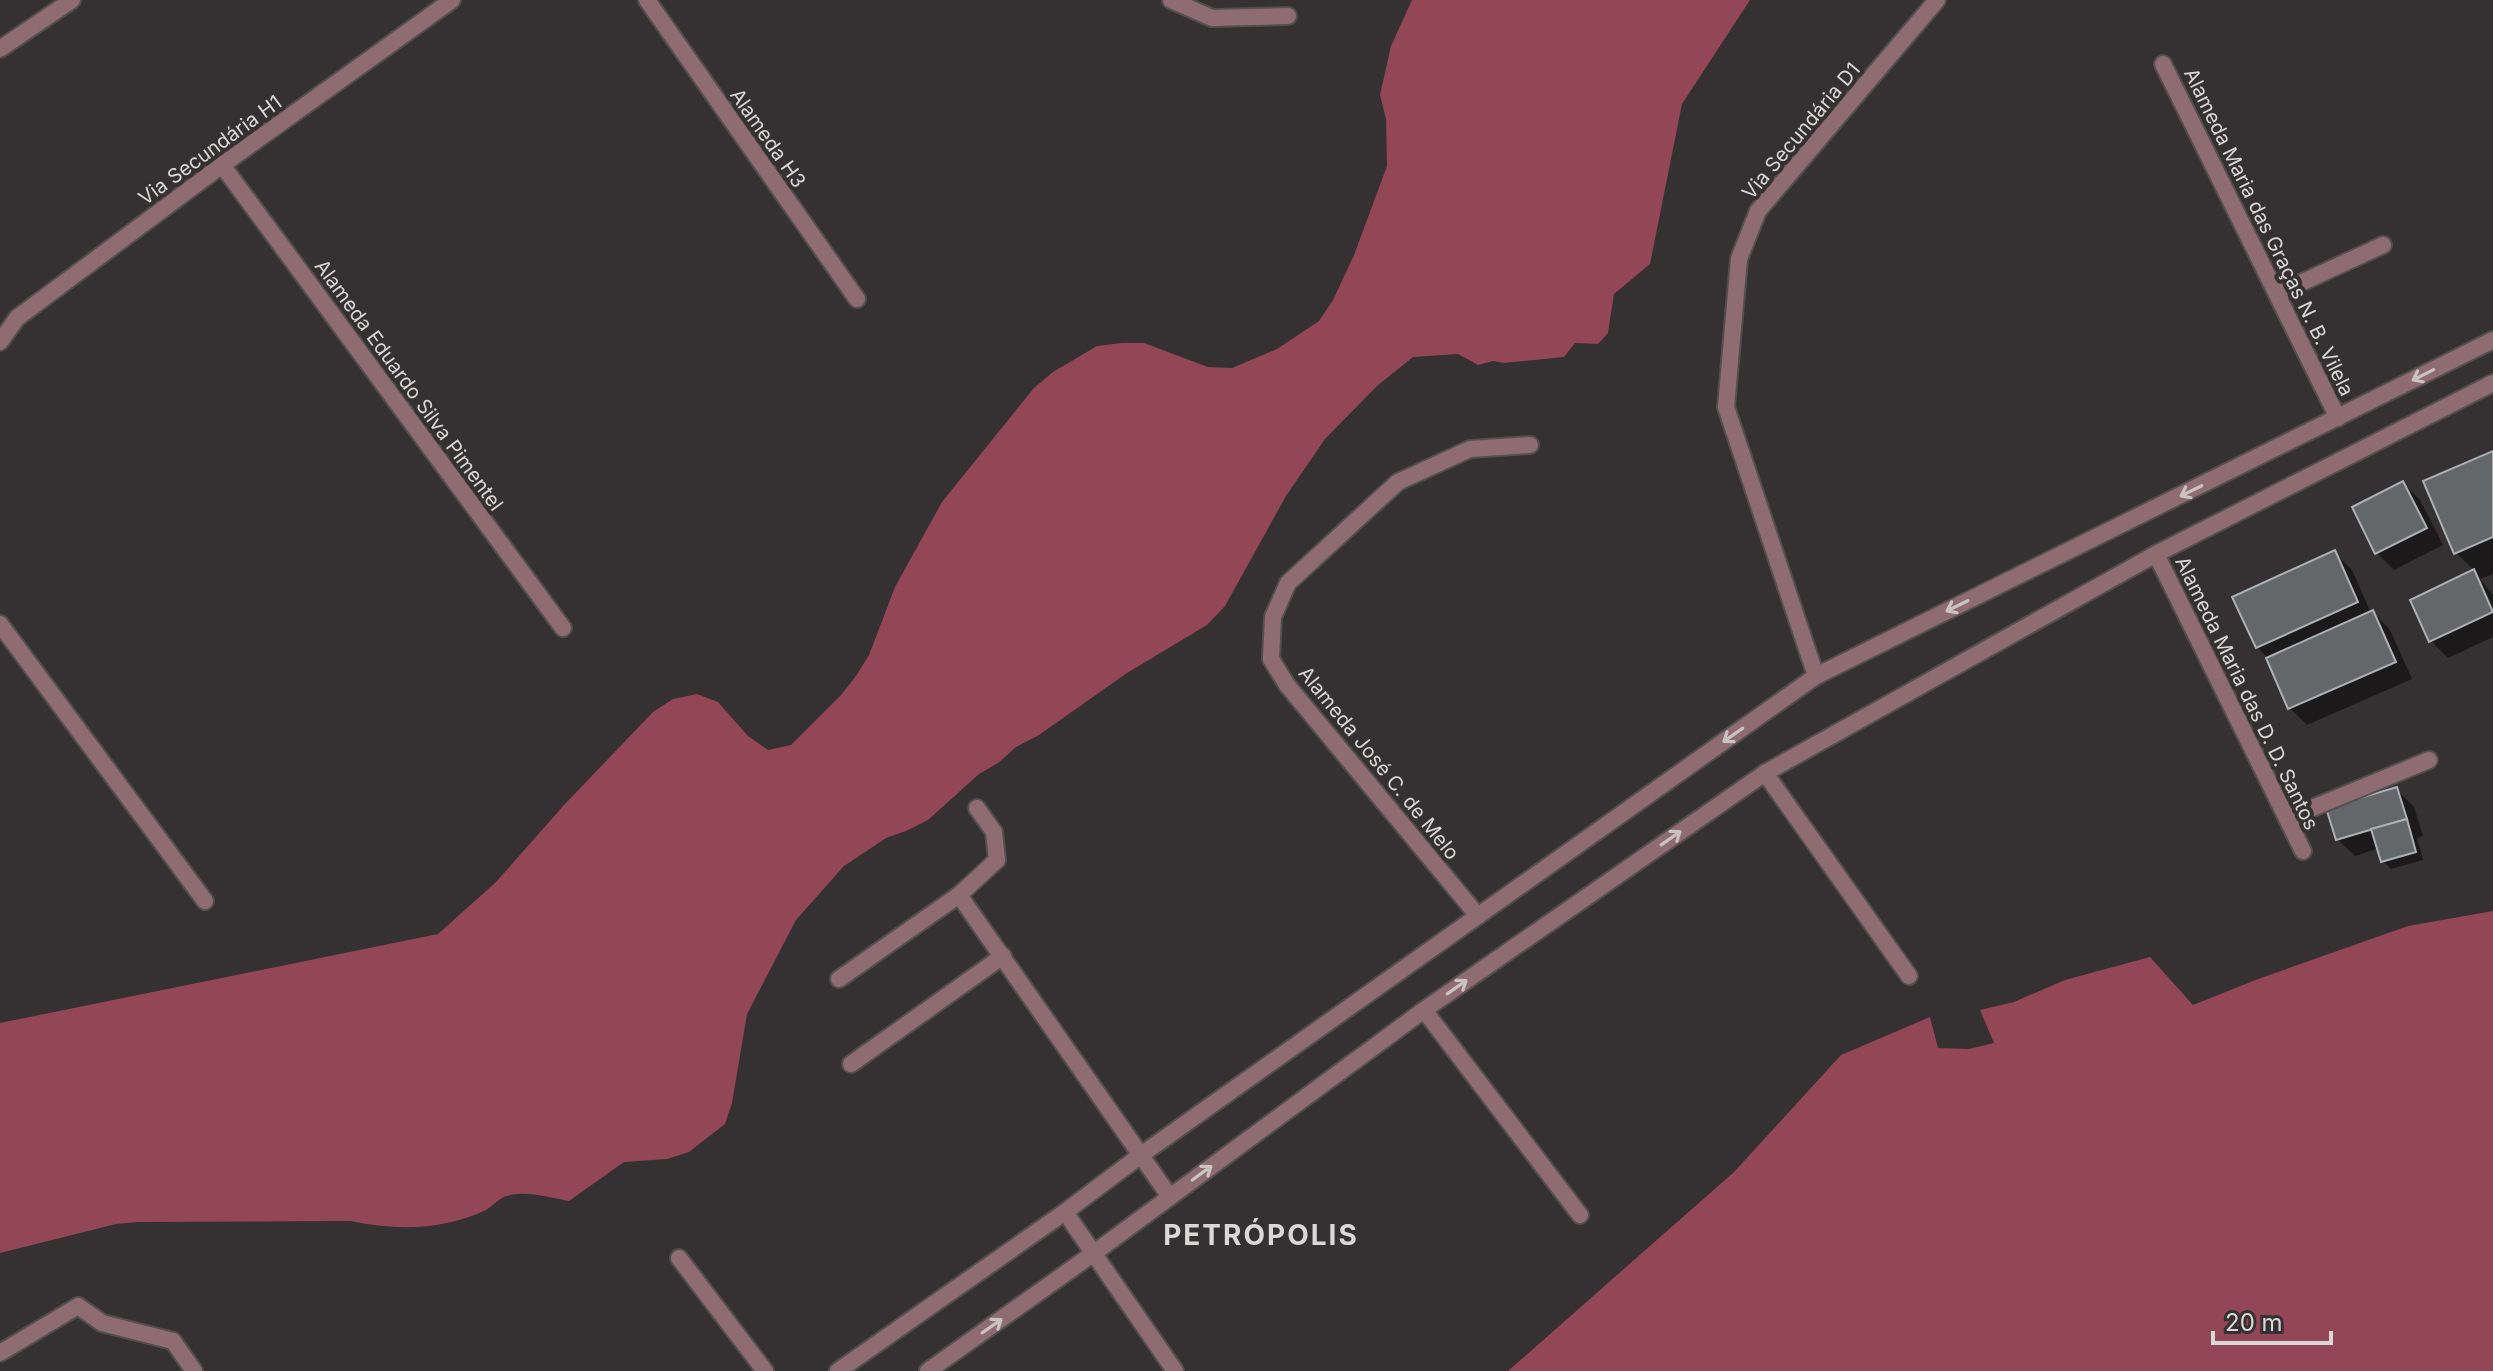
<svg xmlns="http://www.w3.org/2000/svg" width="2493" height="1371" font-family="Inter,sans-serif">
<rect width="100%" height="100%" fill="#353031"/>
<g fill="#924656">
<path d="M 1412,0 L 1750,0 L 1682,104 L 1650,264 L 1614,294 L 1608,333 L 1598,344 L 1575,343 L 1564,357 L 1504,363 L 1493,361 L 1478,365 L 1458,354 L 1413,357 L 1377,386 L 1325,439 L 1286,496 L 1225,606 L 1207,625 L 1127,673 L 1039,735 L 1016,747 L 998,763 L 979,774 L 928,820 L 906,831 L 886,838 L 844,866 L 796,920 L 747,1014 L 732,1103 L 725,1124 L 689,1152 L 667,1159 L 624,1162 L 569,1201 C 550,1198 526,1190 507,1196 C 499,1198 493,1206 486,1210 C 444,1230 397,1231 351,1221 L 138,1222 L 116,1224 L 0,1253 L 0,1023 L 438,934 L 496,882 L 564,805 L 653,712 L 673,699 L 697,694 L 718,702 L 748,736 L 768,750 L 791,745 L 841,695 L 856,676 L 869,655 L 895,587 L 942,502 L 1034,388 L 1053,372 L 1097,346 L 1122,343 L 1144,343 L 1208,367 L 1232,368 L 1277,349 L 1319,321 L 1333,300 L 1354,255 L 1387,166 L 1386,119 L 1380,95 L 1391,46 Z"/>
<polygon points="2493,911 2493,1371 1508,1371 1734,1172 1841,1055 1930,1017 1938,1048 1969,1049 1994,1043 1980,1010 2014,1002 2065,980 2150,957 2193,1005 2258,979 2408,926"/>
</g>
<g fill="#0007">
<polygon points="2493,453 2493,574 2480,579 2493,595 2493,637 2448,658 2431,641 2475,571 2456,553"/>
<polygon points="2403,483 2420,500 2443,545 2394,570 2377,553"/>
<polygon points="2335,553 2352,570 2371,613 2373,612 2390,630 2412,679 2307,725 2290,708 2268,658 2257,647"/>
<polygon points="2397,790 2414,807 2423,836 2417,838 2423,860 2391,869 2383,861 2377,849 2355,856 2337,839"/>
</g>
<g fill="#63676a" stroke="#abb1b4" stroke-width="2">
<polygon points="2493,451 2493,537 2454,554 2423,481"/>
<polygon points="2403,481 2427,528 2375,554 2352,507"/>
<polygon points="2335,550 2358,602 2256,648 2232,597"/>
<polygon points="2474,569 2493,612 2429,642 2410,600"/>
<polygon points="2373,610 2396,662 2288,709 2266,658"/>
<polygon points="2397,787 2407,819 2336,840 2326,808"/>
<polygon points="2407,819 2416,852 2381,862 2371,829"/>
</g>
<g fill="none" stroke-linecap="round" stroke-linejoin="round">
<g stroke="#534e4f" stroke-width="20">
<g id="service">
<polyline points="2277,294 2383,245"/>
<polyline points="1287,685 1271,659 1273,617 1288,583 1398,482 1470,449 1530,445"/>
<polyline points="2288,818 2429,760"/>
<polyline points="839,979 959,895 997,860 994,832 977,808"/>
<polyline points="851,1064 1003,956"/>
<polyline points="0,1353 78,1306 102,1323 173,1341"/>
</g>
</g>
<g stroke="#534e4f" stroke-width="20">
<g id="minor">
<polyline points="647,0 857,299"/>
<polyline points="1171,0 1212,18 1288,16"/>
<polyline points="0,49 72,0"/>
<polyline points="2163,64 2338,418"/>
<polyline points="222,165 563,628"/>
<polyline points="0,342 17,318 222,165 452,0"/>
<polyline points="2156,554 2303,851"/>
<polyline points="0,624 205,901"/>
<polyline points="1816,676 1726,407 1739,259 1758,211 1937,0"/>
<polyline points="1287,685 1478,916"/>
<polyline points="1765,773 1909,976"/>
<polyline points="959,895 1170,1197"/>
<polyline points="1424,1010 1580,1215"/>
<polyline points="1065,1212 1175,1371"/>
<polyline points="679,1258 765,1371"/>
<polyline points="173,1341 194,1371"/>
</g>
</g>
<g stroke="#534e4f" stroke-width="20">
<g id="tertiary">
<polyline points="838,1371 1065,1212 1141,1155 1816,676 2493,340"/>
<polyline points="928,1371 1094,1253 1424,1010 1765,773 2156,554 2493,383"/>
</g>
</g>
<use href="#service" stroke="#8f6c71" stroke-width="16"/>
<use href="#minor" stroke="#8f6c71" stroke-width="16"/>
<use href="#tertiary" stroke="#8f6c71" stroke-width="16"/>
</g>
<defs><path id="oneway-shaft" d="M-6 0H5M1.5-3L5.5 0L1.5 3" fill="none" stroke-width="1.6" stroke-linecap="round" stroke-linejoin="round" transform="scale(2)"/></defs>
<g stroke="#cbc2c3">
<use href="#oneway-shaft" transform="translate(2423 375) rotate(153)"/>
<use href="#oneway-shaft" transform="translate(2191 491) rotate(154)"/>
<use href="#oneway-shaft" transform="translate(1957 606) rotate(154)"/>
<use href="#oneway-shaft" transform="translate(1733 735) rotate(145)"/>
<use href="#oneway-shaft" transform="translate(1671 838) rotate(-35)"/>
<use href="#oneway-shaft" transform="translate(1457 987) rotate(-35)"/>
<use href="#oneway-shaft" transform="translate(1202 1173) rotate(-36)"/>
<use href="#oneway-shaft" transform="translate(992 1326) rotate(-35)"/>
</g>
<g text-anchor="middle" dominant-baseline="central" stroke-width="8" stroke-linejoin="round" paint-order="stroke">
<g font-size="20" fill="#dad7d7" stroke="#353031">
<text transform="translate(1801 131) rotate(-50)">Via Secundária D1</text>
<text transform="translate(768 138) rotate(55)">Alameda H3</text>
<text transform="translate(210 150) rotate(-36)">Via Secundária H1</text>
<text transform="translate(2269 232) rotate(64)">Alameda Maria das Graças N. B. Vilela</text>
<text transform="translate(409 385) rotate(54)">Alameda Eduardo Silva Pimentel</text>
<text transform="translate(2247 693) rotate(64)">Alameda Maria das D. D. Santos</text>
<text transform="translate(1379 763) rotate(51)">Alameda José C. de Melo</text>
</g>
<g font-size="28" font-weight="bold" letter-spacing="2" fill="#dad7d7" stroke="#353031">
<text x="1261" y="1235">PETRÓPOLIS</text>
</g>
</g>
<path d="M2213 1331v12h118v-12" fill="none" stroke="#dad7d7" stroke-width="4"/>
<text x="2225" y="1331" font-size="24" fill="#dad7d7" stroke="#353031" stroke-width="6" paint-order="stroke">20 m</text>
</svg>
